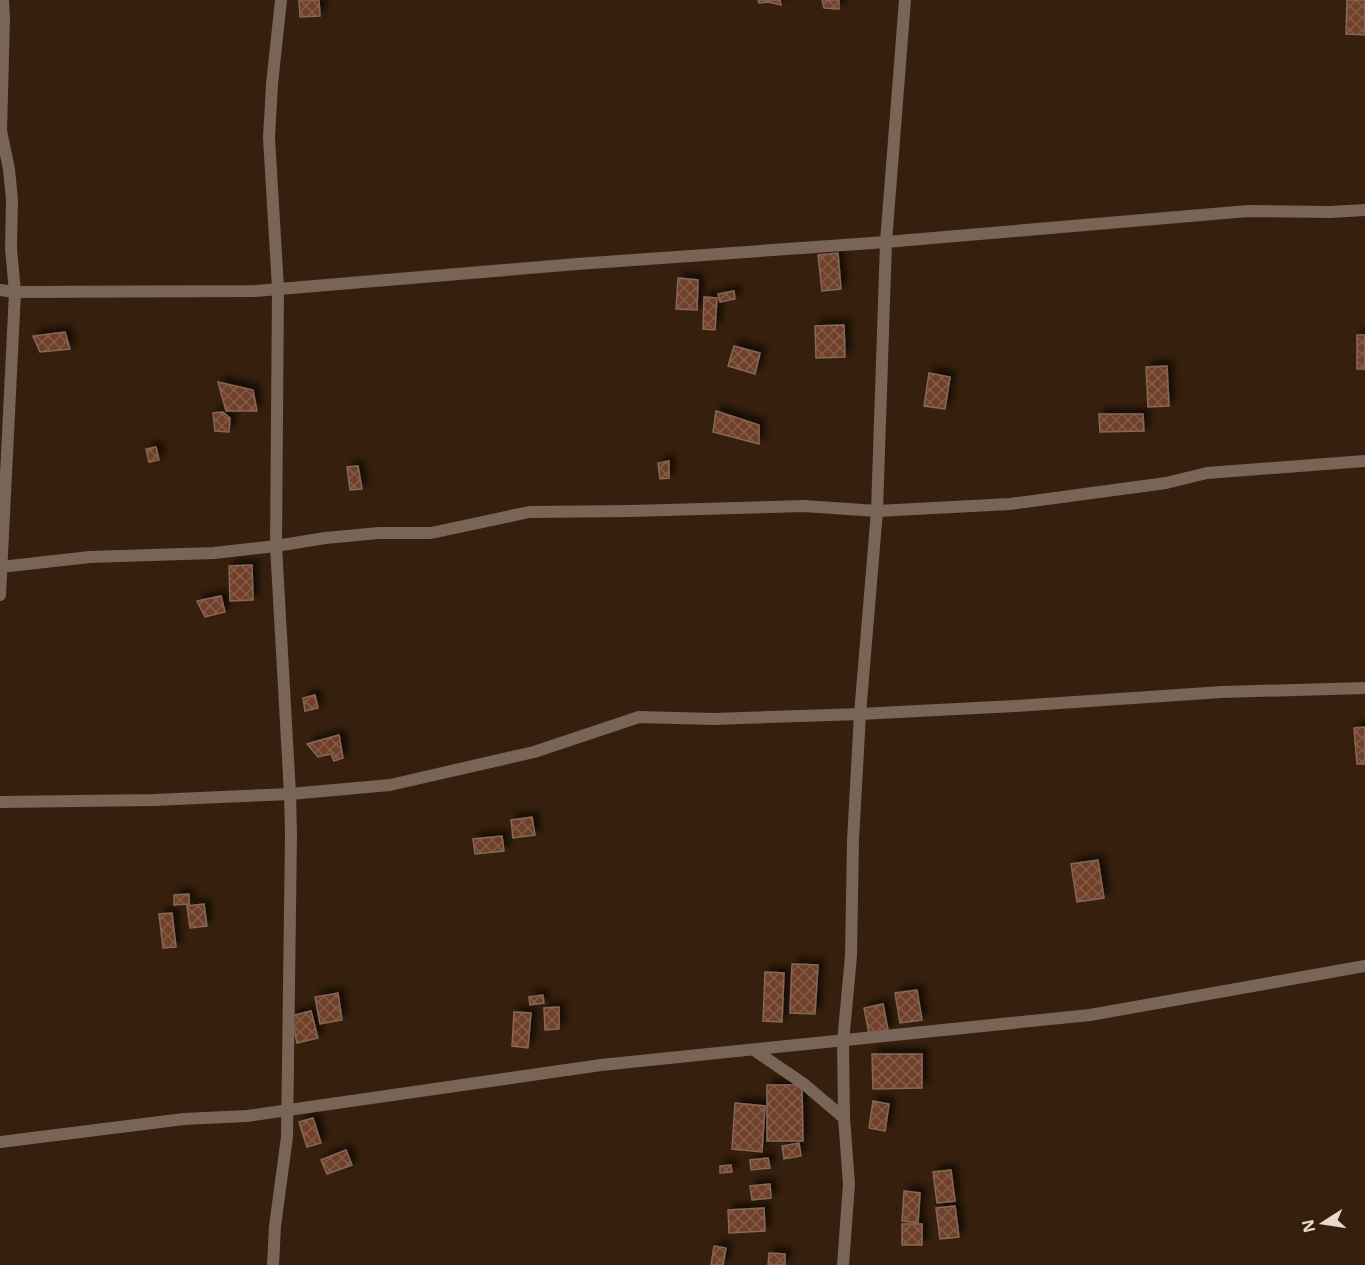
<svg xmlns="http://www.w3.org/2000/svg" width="1365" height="1265" font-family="'Noto Sans',sans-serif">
<defs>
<pattern id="building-cross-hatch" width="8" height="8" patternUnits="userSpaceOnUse" patternTransform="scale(1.5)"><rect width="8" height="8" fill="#6f4129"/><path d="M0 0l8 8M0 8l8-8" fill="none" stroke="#845c47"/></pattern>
<filter id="shadow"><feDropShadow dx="5.5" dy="-5.5" stdDeviation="3" flood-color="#0009"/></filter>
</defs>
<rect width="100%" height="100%" fill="#361f0c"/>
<g fill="url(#building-cross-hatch)" stroke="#866757" stroke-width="1.5" filter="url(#shadow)">
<polygon points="299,0 319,0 320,16 300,17"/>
<polygon points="758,0 780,0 781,5 768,2 759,3"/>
<polygon points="822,0 839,0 839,9 824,8"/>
<polygon points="1347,0 1365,0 1365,35 1346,34"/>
<polygon points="838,253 841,289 822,291 818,255"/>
<polygon points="678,278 698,280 697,310 676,309"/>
<polygon points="734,291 735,299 720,302 718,294"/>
<polygon points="704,297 717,298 715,330 703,329"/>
<polygon points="844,325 845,357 816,358 815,326"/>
<polygon points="65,332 70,349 40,352 33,336"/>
<rect x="1357" y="335" width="8" height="34"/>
<polygon points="734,346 760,353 755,374 728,366"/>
<polygon points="1167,366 1169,406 1148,407 1146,367"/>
<polygon points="929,373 950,377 945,409 924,406"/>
<polygon points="218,382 253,390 257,411 226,411"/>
<polygon points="716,411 759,425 759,444 713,432"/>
<polygon points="223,412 230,418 229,432 215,431 213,413"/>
<polygon points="1099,414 1143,414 1144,431 1100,432"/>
<polygon points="156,447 159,460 149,462 146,449"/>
<polygon points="669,461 669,478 660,479 658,463"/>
<polygon points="358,466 362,489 350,490 347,467"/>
<polygon points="252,565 253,600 230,601 229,566"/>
<polygon points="221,596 225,612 205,617 197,601"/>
<polygon points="315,695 318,708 305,711 303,698"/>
<polygon points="1365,727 1365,764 1357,764 1354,728"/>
<polygon points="339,735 343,758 334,761 331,754 318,757 307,744"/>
<polygon points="532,817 535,835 513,838 511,820"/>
<polygon points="502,836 504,851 475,854 473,839"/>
<polygon points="1098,860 1104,898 1077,902 1071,864"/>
<polygon points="189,894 189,904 174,905 174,895"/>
<polygon points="204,904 207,926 190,928 187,906"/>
<polygon points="172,913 176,947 163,948 159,914"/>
<polygon points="792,964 818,965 815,1014 790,1013"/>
<polygon points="765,972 784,973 782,1022 763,1021"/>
<polygon points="917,990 922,1020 900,1023 895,993"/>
<polygon points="338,993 342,1020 320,1024 315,997"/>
<polygon points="543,995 544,1003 530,1005 529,997"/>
<polygon points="883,1004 888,1030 869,1034 864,1008"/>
<polygon points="559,1007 559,1029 545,1030 544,1008"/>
<polygon points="311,1011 318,1038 297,1043 291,1016"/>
<polygon points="514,1012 531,1013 528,1048 512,1046"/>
<polygon points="872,1054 922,1054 922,1088 873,1089"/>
<polygon points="767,1085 798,1085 802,1088 803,1141 767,1141"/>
<polygon points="873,1101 889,1104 885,1131 869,1128"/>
<polygon points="735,1103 765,1106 762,1152 732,1149"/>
<polygon points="313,1118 321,1143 307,1147 299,1122"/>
<polygon points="799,1143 801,1156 784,1159 782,1146"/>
<polygon points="346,1150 352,1165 327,1174 321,1160"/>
<polygon points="768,1158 770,1168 751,1170 750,1160"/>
<polygon points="731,1165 732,1172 720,1173 720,1166"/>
<polygon points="951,1170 955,1201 937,1203 933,1172"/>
<polygon points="770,1184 771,1198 752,1200 750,1186"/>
<polygon points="904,1191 920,1193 918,1223 902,1221"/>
<polygon points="955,1206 959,1237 940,1239 936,1208"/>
<polygon points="764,1208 765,1231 729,1233 728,1210"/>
<rect x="902" y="1224" width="20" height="21"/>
<polygon points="714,1246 726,1248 723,1265 711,1265"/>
<polygon points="769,1253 785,1254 785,1265 768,1265"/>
</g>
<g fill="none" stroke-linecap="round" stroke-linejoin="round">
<g stroke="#786557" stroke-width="12">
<polyline points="0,290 15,292 255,291 577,264 886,242 1248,211 1330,212 1365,210"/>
<polyline points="0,567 90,557 214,553 276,546 325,538 379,533 431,533 529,512 630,511 804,506 877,511 1010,504 1166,483 1207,473 1365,461"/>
<polyline points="0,595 15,292 11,249 12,200 9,169 1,131 4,19 3,0"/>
<polyline points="0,802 154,800 290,794 390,785 534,752 639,717 714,719 860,714 1015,706 1222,692 1365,688"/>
<polyline points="754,1050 804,1084 844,1118"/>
<polyline points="0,1142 184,1119 247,1116 601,1065 1090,1015 1365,966"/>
<polyline points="273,1265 275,1226 287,1137 291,834 290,794 276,546 278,288 269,138 272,84 281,0"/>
<polyline points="843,1265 849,1184 844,1118 843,1042 851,956 853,840 860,714 877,511 886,242 905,0"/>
</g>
</g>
<g transform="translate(1323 1223) rotate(258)" stroke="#361f0c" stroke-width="4.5" paint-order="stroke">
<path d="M0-4.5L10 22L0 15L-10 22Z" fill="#e9dace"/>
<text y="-9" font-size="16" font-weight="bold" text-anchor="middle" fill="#e9dace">N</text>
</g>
</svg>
